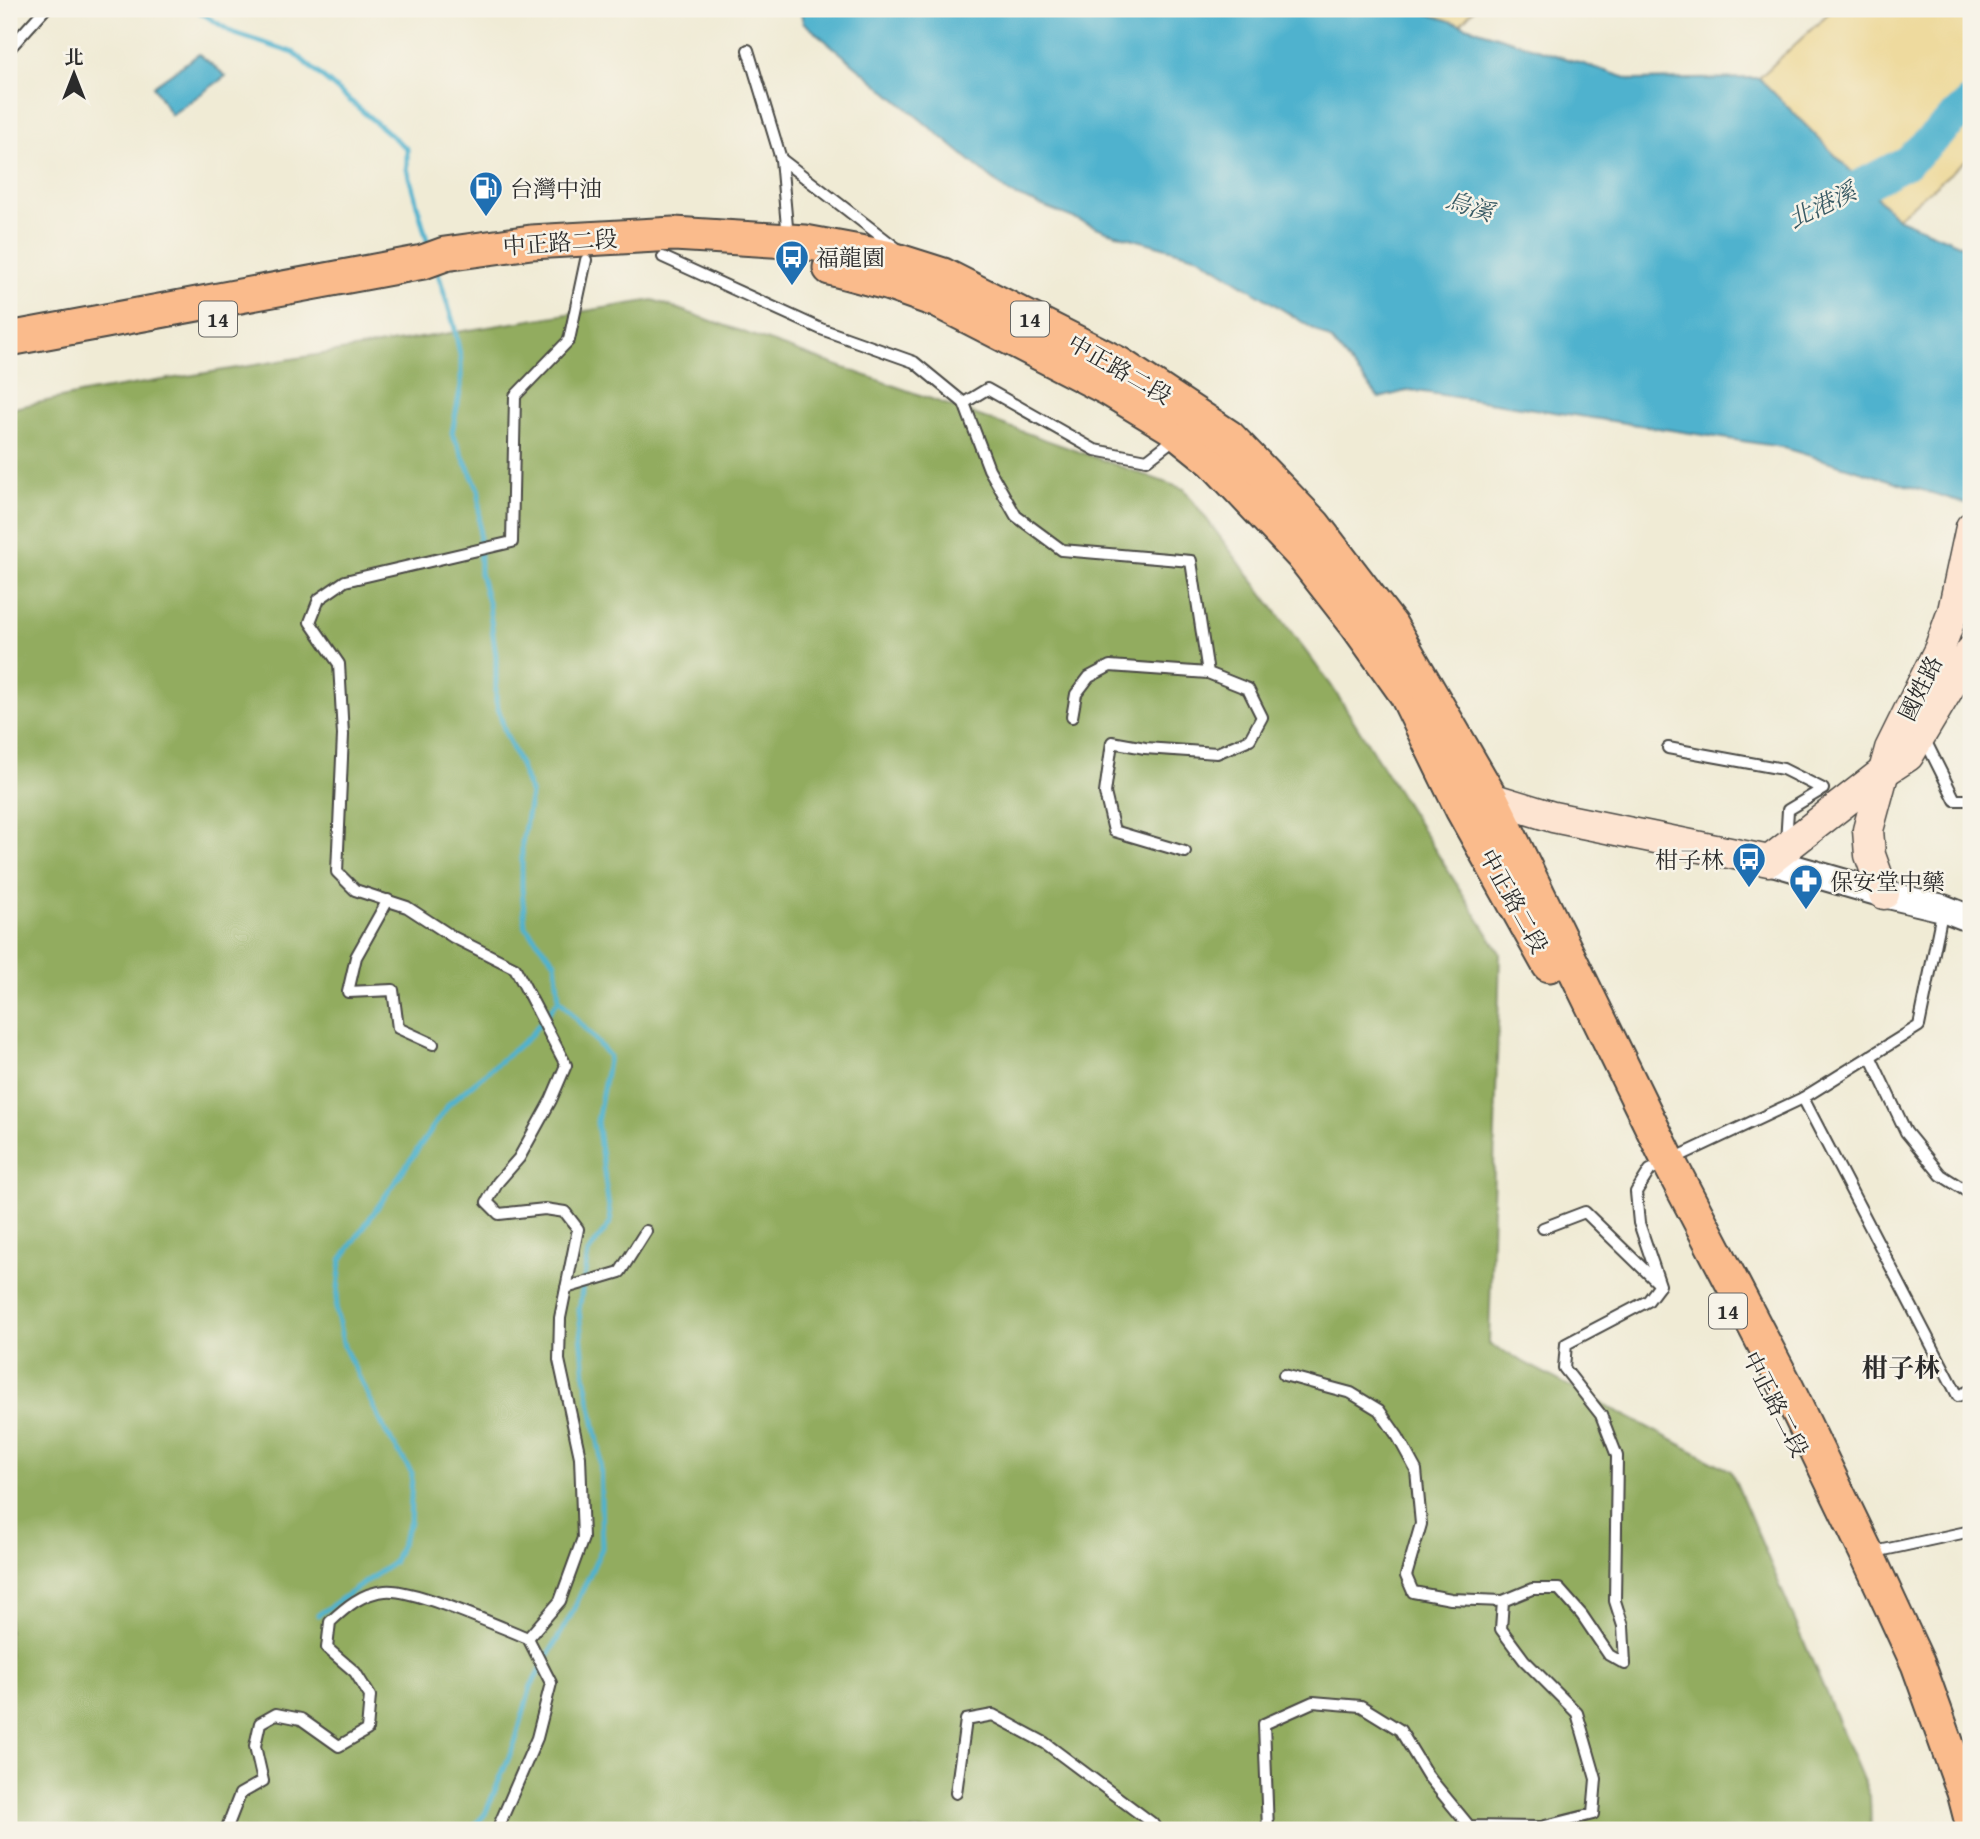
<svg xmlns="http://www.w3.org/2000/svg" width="1980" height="1839" font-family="'Gentium Book Plus','Noto Serif TC',serif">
<rect width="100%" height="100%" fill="#f7f3e8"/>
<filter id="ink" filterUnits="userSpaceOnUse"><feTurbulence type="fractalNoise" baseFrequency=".0143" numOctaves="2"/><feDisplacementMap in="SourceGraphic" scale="14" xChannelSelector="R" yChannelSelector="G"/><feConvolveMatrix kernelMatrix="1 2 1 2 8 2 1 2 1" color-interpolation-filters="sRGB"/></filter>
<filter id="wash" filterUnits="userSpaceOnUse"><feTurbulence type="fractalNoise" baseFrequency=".00686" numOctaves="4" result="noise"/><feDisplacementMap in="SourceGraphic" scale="28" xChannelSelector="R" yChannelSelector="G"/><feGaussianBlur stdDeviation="1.57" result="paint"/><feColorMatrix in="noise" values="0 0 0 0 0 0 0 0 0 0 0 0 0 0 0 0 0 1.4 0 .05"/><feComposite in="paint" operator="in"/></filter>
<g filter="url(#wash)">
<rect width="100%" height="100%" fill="#f0ebd5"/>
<polygon fill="#92ac5e" stroke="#5e6c44" stroke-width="2" points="653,300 1184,489 1331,685 1500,953 1489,1344 1731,1471 1870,1796 1871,1830 9,1830 9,409 89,392"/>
<g fill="#eeda9e" stroke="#8c8264" stroke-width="2">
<polygon points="1413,9 1474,9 1459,26"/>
<polygon points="1833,9 1971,9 1971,156 1897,218 1759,78"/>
</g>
<g fill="#4fb2ce" stroke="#3d6e7c" stroke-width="2">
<polygon points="800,9 1413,9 1633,80 1759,78 1897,218 1971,249 1971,505 1781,447 1410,390 1379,398 1331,340 1199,257 1109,232 1009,193 803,22"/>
<polygon points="199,54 226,76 171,115 153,86"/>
</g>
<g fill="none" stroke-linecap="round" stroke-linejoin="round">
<g stroke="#4fb2ce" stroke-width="5">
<polyline points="195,9 233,33 294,53 407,149 407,169 429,247"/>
<polyline points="437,270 454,325 461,360 461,386 452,433 479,491 480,573 489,606 496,656 496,701 505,732 520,765 531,794 522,843 522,888 525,926 555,962 559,999 609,1056 597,1122 611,1222 588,1253 579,1310 585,1376 600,1452 602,1548 571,1615 531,1686 515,1743 485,1814 471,1830"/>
<polyline points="318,1615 393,1563 410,1522 412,1473 386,1432 344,1347 336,1310 341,1260 449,1104 529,1037 559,999"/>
</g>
<polyline stroke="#4fb2ce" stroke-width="33" points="1824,205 1907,162 1971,103"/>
</g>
</g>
<g filter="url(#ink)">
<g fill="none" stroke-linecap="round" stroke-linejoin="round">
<g stroke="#494844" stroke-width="14">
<g id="service">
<polyline points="9,49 45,9"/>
<polyline points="748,50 781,159 788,238"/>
<polyline points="781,159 895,247"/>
<polyline points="663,257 821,329 914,362 964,403 989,469 1016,516 1062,550 1191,561 1208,673 1248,689 1262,717 1250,739 1217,753 1145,748 1112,742 1105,793 1114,831 1185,852"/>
<polyline points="964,403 987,389 1095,450 1147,460 1178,436"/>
<polyline points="1072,717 1076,694 1089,677 1110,666 1208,673"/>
<polyline points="1923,736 1955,800 1971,800"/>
<polyline points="1668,748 1783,769 1823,789 1788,810 1786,843"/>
<polyline points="388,900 356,957 348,992 393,990 398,1028 433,1044"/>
<polyline points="1870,1056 1906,1132 1941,1175 1971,1194"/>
<polyline points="1803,1098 1958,1396 1971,1390"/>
<polyline points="1543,1228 1585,1212 1658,1283"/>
<polyline points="566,1288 620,1272 646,1231"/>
<polyline points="1284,1375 1351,1393 1379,1410 1398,1437 1416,1470 1421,1524 1406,1576 1413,1592 1451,1599 1503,1601"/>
<polyline points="1870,1553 1971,1531"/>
<polyline points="956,1793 966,1720 993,1715 1045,1743 1152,1823 1157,1830"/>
<path d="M 226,1830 L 240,1794 L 263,1781 L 255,1746 L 260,1723 L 276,1714 L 301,1719 L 339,1746 L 367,1730 L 370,1696 L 355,1672 L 327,1648 L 330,1622 C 346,1607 362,1593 385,1591 C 413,1588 498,1626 528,1638"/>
<polyline points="497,1830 537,1738 551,1683 528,1638 560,1601 583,1538 580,1457 559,1360 560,1318 578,1229 565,1212 545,1209 499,1214 487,1202 498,1182 519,1158 551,1100 566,1065 515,968 453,937 407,907 355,890 337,872 343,735 339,664 310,622 319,599 345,581 512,542 515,396 569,340 586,260"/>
<polyline points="1268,1830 1264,1724 1313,1702 1361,1706 1400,1730 1428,1776 1469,1826 1541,1827 1593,1814 1596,1779 1577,1713 1524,1660 1501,1629 1503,1601 1532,1589 1559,1589 1582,1615 1609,1655 1625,1664 1623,1626 1615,1601 1617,1456 1601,1415 1564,1368 1566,1344 1648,1301 1660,1285 1639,1223 1636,1192 1650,1170 1803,1098 1919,1026 1943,908"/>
</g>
</g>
<g stroke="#494844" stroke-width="30">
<polyline id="tertiary" points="1769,861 1884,894 1943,908 1971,919"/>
</g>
<g stroke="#494844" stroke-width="33">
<g id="secondary">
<polyline points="1476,804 1491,798 1553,817 1769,861 1882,773 1908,756 1971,651"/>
<polyline points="1884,894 1870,855 1868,830 1890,749 1939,650 1953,611 1971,527"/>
</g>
</g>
<g stroke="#494844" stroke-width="37">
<g id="primary">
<polyline points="830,268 887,283 938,301 1107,388 1171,427 1213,461 1302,555 1356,624 1406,694 1462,809 1549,965"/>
<polyline points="9,339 423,262 445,254 531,242 674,234 805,242 886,257 943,275 1119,364 1229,437 1314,525 1391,626 1491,798 1668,1160 1784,1382 1867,1554 1918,1664 1964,1792 1971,1819"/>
</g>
</g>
<use href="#service" stroke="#fff" stroke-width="10"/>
<use href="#tertiary" stroke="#fff" stroke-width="26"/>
<use href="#secondary" stroke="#fde4d1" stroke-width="30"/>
<use href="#primary" stroke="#fabb8c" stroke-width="33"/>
</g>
</g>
<defs>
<g id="fuel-pin" transform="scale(1.75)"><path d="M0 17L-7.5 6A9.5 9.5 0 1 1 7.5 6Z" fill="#1f6fb2" stroke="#f7f3e8"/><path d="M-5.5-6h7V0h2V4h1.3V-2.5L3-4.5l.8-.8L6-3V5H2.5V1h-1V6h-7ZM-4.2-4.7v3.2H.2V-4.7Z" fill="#fff"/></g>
<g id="bus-pin" transform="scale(1.75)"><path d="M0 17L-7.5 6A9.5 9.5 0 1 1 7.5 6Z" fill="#1f6fb2" stroke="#f7f3e8"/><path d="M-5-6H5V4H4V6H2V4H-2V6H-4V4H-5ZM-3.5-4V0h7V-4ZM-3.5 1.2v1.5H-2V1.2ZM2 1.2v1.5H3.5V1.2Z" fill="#fff"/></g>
<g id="pharmacy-pin" transform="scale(1.75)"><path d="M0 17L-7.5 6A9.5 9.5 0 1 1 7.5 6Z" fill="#1f6fb2" stroke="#f7f3e8"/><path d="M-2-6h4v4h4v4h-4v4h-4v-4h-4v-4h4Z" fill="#fff"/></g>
</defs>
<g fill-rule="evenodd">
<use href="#fuel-pin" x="486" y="188"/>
<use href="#bus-pin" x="792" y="257"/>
<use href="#bus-pin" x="1749" y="859"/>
<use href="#pharmacy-pin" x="1806" y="881"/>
</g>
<g text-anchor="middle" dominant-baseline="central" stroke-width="5" stroke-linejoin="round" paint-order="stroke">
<g fill="#f7f3e8" stroke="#686764" stroke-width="2">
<rect x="199" y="301.5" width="38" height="35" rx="5"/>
<rect x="1011" y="301.5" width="38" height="35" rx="5"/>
<rect x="1709" y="1293.5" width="38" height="35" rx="5"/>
</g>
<g font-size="21" font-weight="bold" fill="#2b2b2b">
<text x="218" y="319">14</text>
<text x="1030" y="319">14</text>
<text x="1728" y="1311">14</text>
</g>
<g font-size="23" fill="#2b2b2b" stroke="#f7f3e8" text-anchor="start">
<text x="510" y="188">台灣中油</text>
<text x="816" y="257">福龍園</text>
<text x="1724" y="859" text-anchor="end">柑子林</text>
<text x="1830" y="881">保安堂中藥</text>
</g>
<g font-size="23" fill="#2b2b2b" stroke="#f7f3e8">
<text transform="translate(560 242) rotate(-4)">中正路二段</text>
<text transform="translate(1120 369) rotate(30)">中正路二段</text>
<text transform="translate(1920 688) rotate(-64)">國姓路</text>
<text transform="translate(1514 901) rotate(61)">中正路二段</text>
<text transform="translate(1776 1404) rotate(63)">中正路二段</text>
</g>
<g font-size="24" font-style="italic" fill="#385a64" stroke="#f7f3e8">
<text transform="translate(1822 205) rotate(-26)">北港溪</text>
<text transform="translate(1470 206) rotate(18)">烏溪</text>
</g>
<g font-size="26" font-weight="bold" fill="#2b2b2b" stroke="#f7f3e8">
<text x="1901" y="1367">柑子林</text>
</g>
</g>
<rect width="1980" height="1839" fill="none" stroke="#f7f3e8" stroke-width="35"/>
<g transform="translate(74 74)" stroke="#f7f3e8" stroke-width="5" paint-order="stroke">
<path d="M0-5L12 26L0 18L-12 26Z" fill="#2b2b2b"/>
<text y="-10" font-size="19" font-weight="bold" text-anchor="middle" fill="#2b2b2b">北</text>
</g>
</svg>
